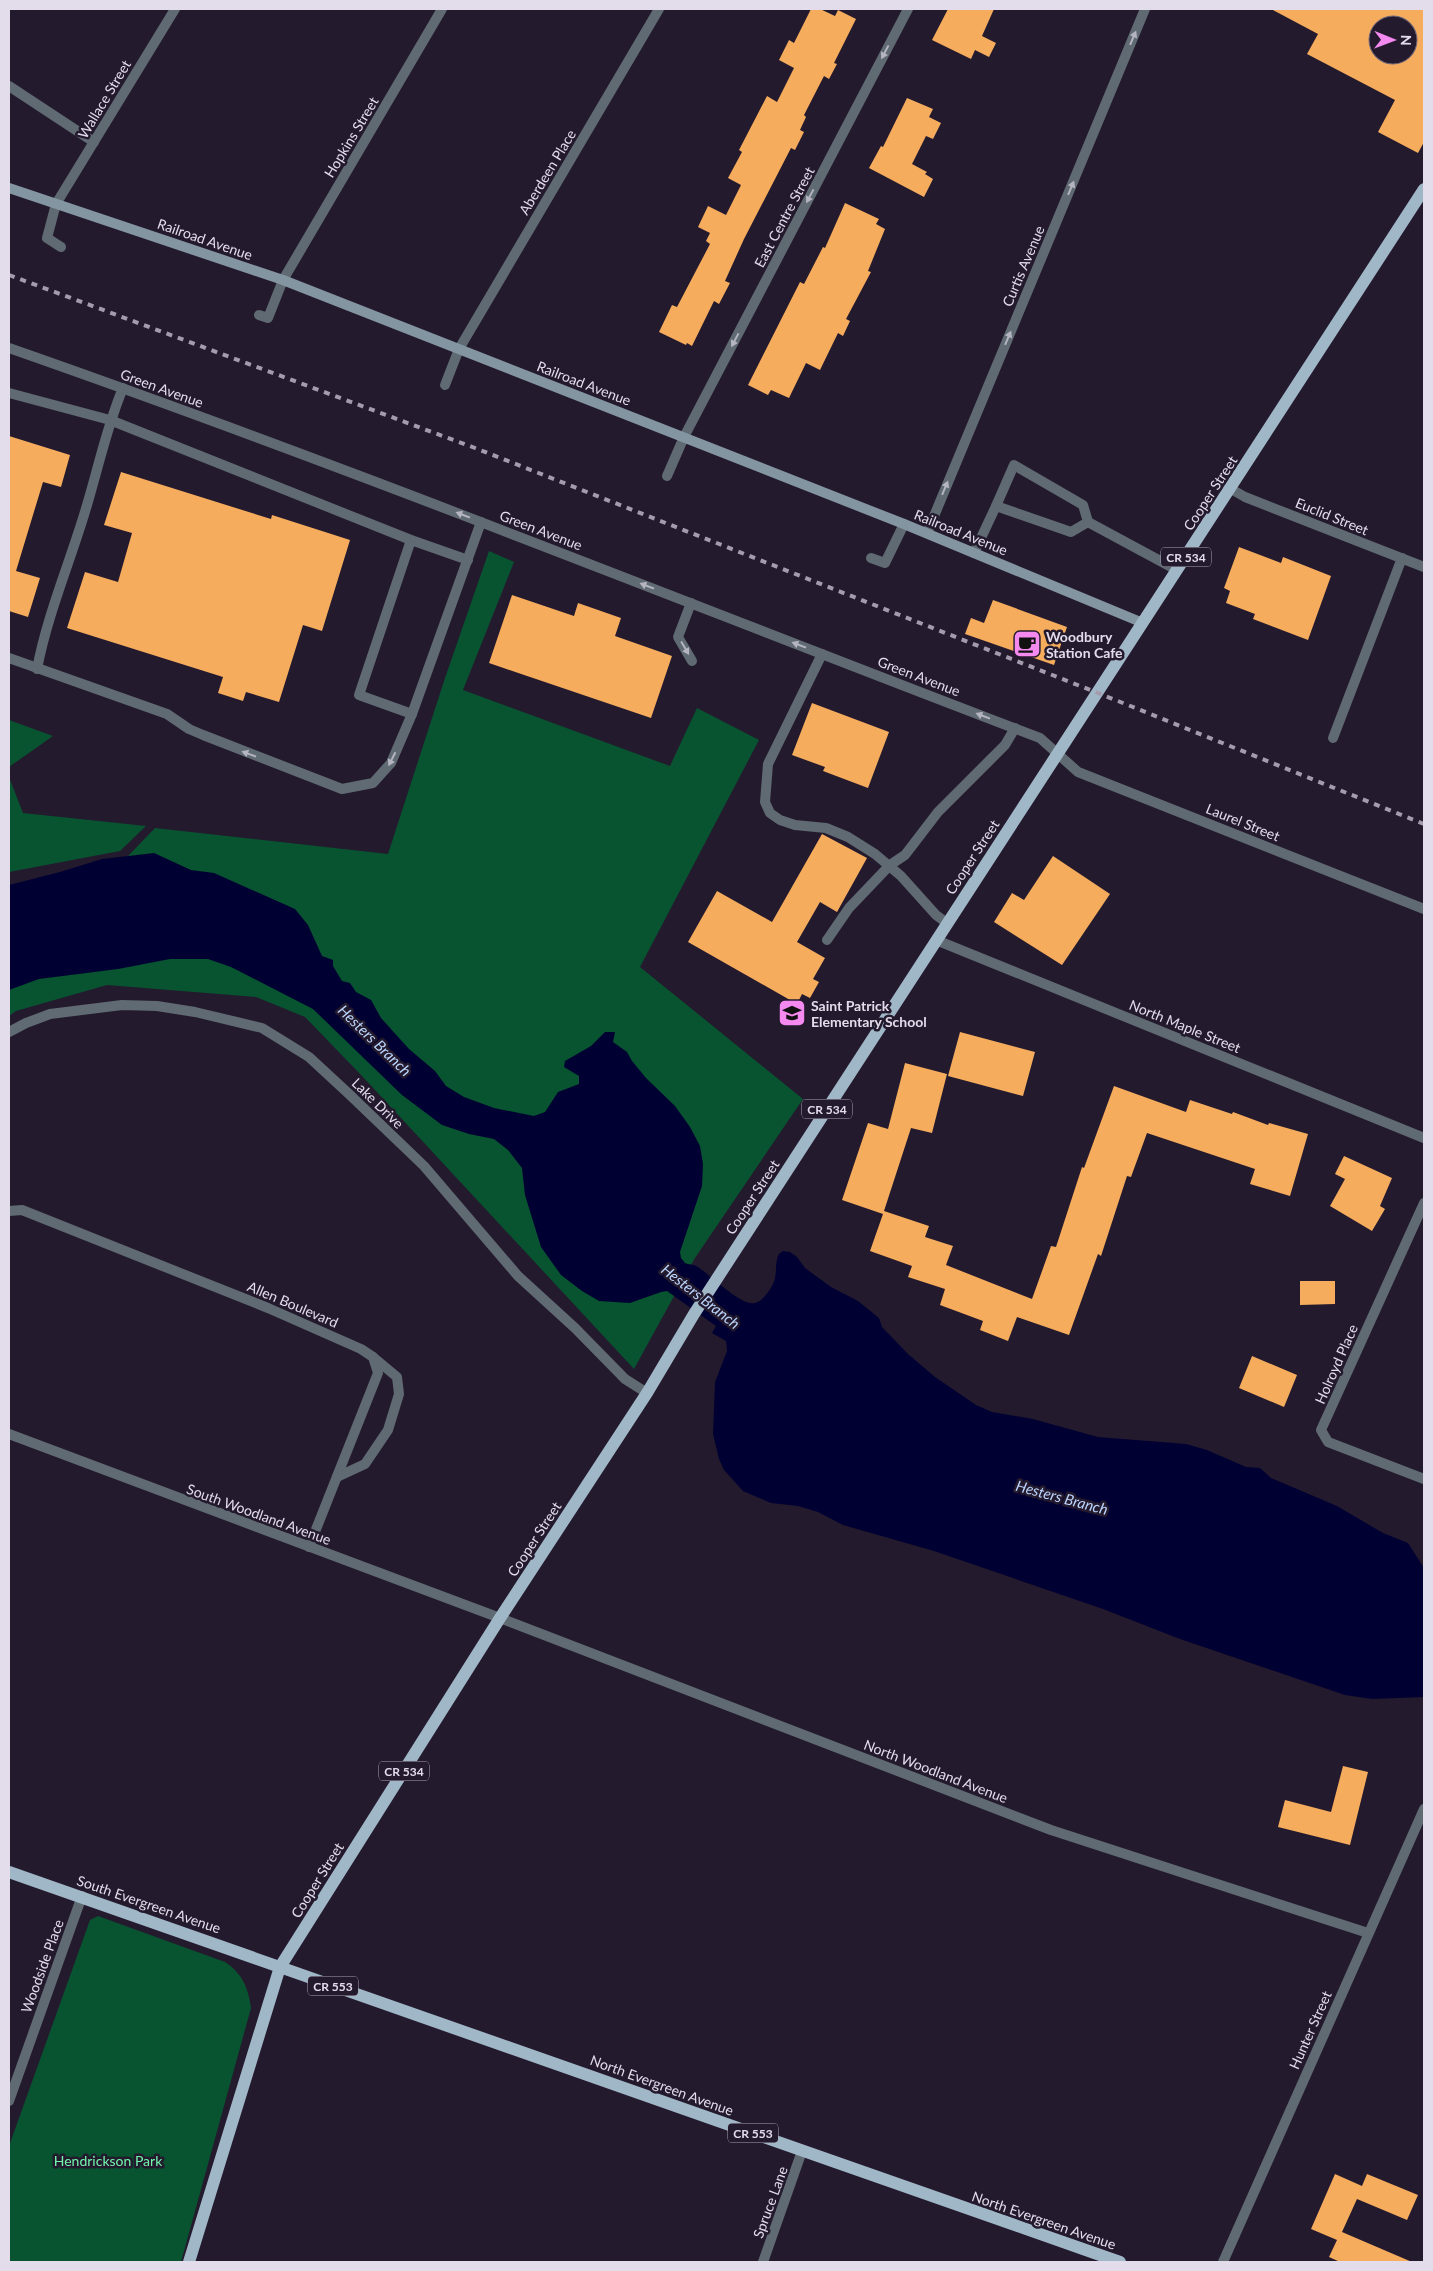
<svg xmlns="http://www.w3.org/2000/svg" width="1433" height="2271" font-family="Lato,sans-serif">
<rect width="100%" height="100%" fill="#241a2e"/>
<g fill="#085330">
<polygon points="489,551 514,562 463,690 670,766 697,708 759,740 640,967 803,1099 695,1258 634,1369 362,1076 305,1017 256,997 107,985 16,1011 9,1016 9,886 128,856 155,828 388,854 445,678"/>
<polygon points="9,720 53,736 9,767"/>
<polygon points="9,777 23,813 146,826 120,851 9,872"/>
<path d="M 98,1916 L 225,1962 C 243,1974 248,1988 251,2008 L 181,2262 L 9,2262 L 9,2146 L 90,1920 Z"/>
</g>
<path fill="#000032" d="M 154,853 L 191,870 L 214,873 L 295,909 L 308,925 L 322,956 L 333,960 L 333,966 L 342,981 L 350,983 L 356,992 L 371,1000 L 381,1018 L 409,1049 L 435,1071 L 446,1086 L 464,1097 L 494,1108 L 534,1116 L 545,1112 L 558,1092 L 579,1084 L 579,1076 L 564,1067 L 565,1061 L 591,1046 L 605,1032 L 615,1032 L 613,1042 L 627,1052 L 632,1061 L 646,1078 L 675,1106 L 690,1127 L 700,1146 L 703,1164 L 702,1186 L 680,1252 L 681,1258 L 685,1263 C 689,1265 693,1264 696,1266 C 709,1273 741,1307 755,1303 C 762,1302 770,1290 773,1284 C 778,1274 774,1263 779,1254 L 783,1251 L 790,1252 L 797,1257 L 805,1268 L 831,1287 L 858,1301 L 879,1318 L 882,1327 L 908,1354 L 935,1377 L 976,1405 L 992,1412 L 1033,1419 L 1098,1437 L 1186,1444 L 1207,1450 L 1246,1467 L 1260,1468 L 1271,1478 L 1337,1506 L 1383,1533 L 1408,1543 L 1424,1568 L 1424,1697 L 1372,1699 L 1345,1695 L 1180,1639 L 1103,1609 L 934,1551 L 843,1525 L 818,1512 L 798,1506 L 771,1503 L 743,1491 L 724,1470 L 719,1459 L 713,1434 L 715,1382 L 727,1351 L 726,1341 L 712,1333 L 716,1326 L 667,1291 L 661,1292 L 630,1303 L 599,1301 L 582,1291 L 561,1275 L 541,1247 L 525,1195 L 522,1168 L 508,1150 L 494,1139 L 469,1134 L 442,1125 L 402,1095 L 313,1009 L 231,967 L 208,959 L 170,959 L 118,969 L 39,979 L 9,990 L 9,885 L 60,872 L 102,859 Z"/>
<g fill="#f5ac5d" fill-rule="evenodd">
<polygon points="811,9 820,9 835,16 838,10 856,19 834,63 837,64 829,79 824,76 804,115 806,117 800,130 804,132 795,150 791,148 744,239 725,281 730,283 719,304 714,301 692,346 687,343 686,345 659,332 672,305 677,307 710,244 706,241 710,233 698,227 708,206 726,215 741,185 728,178 742,152 739,150 767,96 777,102 794,68 779,60 789,40 794,43"/>
<polygon points="948,9 994,9 982,36 996,43 989,57 975,50 971,59 932,40"/>
<path d="M 1271,9 L 1424,9 L 1424,142 L 1418,153 L 1378,132 L 1395,100 L 1307,54 L 1318,34 ZM 1378,25 L 1408,25 L 1408,55 L 1378,55 Z"/>
<polygon points="907,98 933,109 929,117 941,123 933,139 926,136 912,164 927,172 925,174 933,179 924,197 869,168 881,146 883,147"/>
<polygon points="845,203 879,219 876,224 885,229 868,271 871,272 846,319 850,321 843,336 838,333 820,370 806,363 789,398 771,390 768,395 748,385 800,282 804,284 823,247 825,248"/>
<polygon points="9,436 70,455 61,487 43,482 16,571 40,578 28,617 9,611"/>
<polygon points="121,472 271,519 272,515 350,540 322,631 303,625 279,702 246,692 243,701 218,693 223,677 67,628 85,572 118,582 132,533 104,525"/>
<polygon points="1239,547 1281,563 1283,557 1331,576 1308,640 1253,619 1255,614 1226,603 1230,591 1224,588"/>
<polygon points="512,595 574,616 578,603 621,618 615,636 672,656 651,718 489,663"/>
<polygon points="993,600 1067,627 1054,665 965,634 971,618 984,623"/>
<polygon points="812,703 889,732 868,788 823,771 825,767 792,755"/>
<polygon points="822,834 867,858 837,912 820,902 797,942 825,958 813,979 819,982 810,998 802,994 797,1004 688,942 717,891 772,922"/>
<polygon points="1053,856 1110,894 1062,965 994,922 1012,893 1024,900"/>
<polygon points="960,1032 1035,1052 1023,1096 948,1076"/>
<polygon points="905,1063 947,1074 932,1133 911,1128 884,1211 929,1226 925,1237 953,1246 946,1265 1032,1299 1051,1246 1056,1247 1082,1167 1084,1168 1114,1086 1186,1112 1190,1100 1232,1114 1233,1112 1268,1125 1269,1123 1308,1134 1290,1196 1250,1184 1255,1169 1147,1133 1131,1177 1127,1176 1101,1256 1098,1254 1069,1335 1017,1317 1008,1341 980,1330 983,1321 940,1305 945,1289 908,1277 912,1266 870,1251 883,1214 842,1200 868,1123 888,1129"/>
<polygon points="1344,1156 1392,1178 1380,1206 1385,1209 1372,1231 1330,1206 1345,1179 1335,1174"/>
<polygon points="1300,1281 1335,1281 1335,1304 1300,1305"/>
<polygon points="1252,1356 1297,1375 1284,1407 1239,1388"/>
<polygon points="1343,1766 1368,1772 1350,1845 1278,1827 1285,1800 1331,1812"/>
<polygon points="1335,2174 1362,2186 1367,2174 1418,2195 1407,2220 1357,2199 1342,2232 1412,2262 1340,2262 1329,2257 1337,2240 1311,2229"/>
</g>
<g fill="none" stroke-linecap="round" stroke-linejoin="round">
<g stroke="#5f6a72" stroke-width="10">
<polyline points="56,204 47,238 61,247"/>
<polyline points="259,315 268,318 283,280"/>
<polyline points="445,385 459,349"/>
<polyline points="9,393 110,420 411,540 468,560"/>
<polyline points="667,476 684,437"/>
<polyline points="996,506 1014,465 1083,505 1088,522"/>
<polyline points="411,540 359,695 412,714"/>
<polyline points="974,553 996,506 1071,532 1088,522 1177,570"/>
<polyline points="871,558 885,563 904,524"/>
<polyline points="691,603 678,637 692,661"/>
<polyline points="822,654 768,764 765,802 770,813 780,820 795,825 826,828 848,837 875,854 901,876 936,915 947,923"/>
<polyline points="9,658 167,714 189,729 203,735 342,789 373,783 391,763 412,714 481,522"/>
<path d="M 37,669 C 48,612 71,560 87,505 C 99,465 107,426 123,388"/>
<polyline points="1333,738 1402,558"/>
<polyline points="827,940 849,908 890,865 905,855 938,812 1005,745 1015,728"/>
<polyline points="337,1477 365,1464 388,1430 399,1394 397,1377 373,1357"/>
</g>
<g stroke="#5f6a72" stroke-width="10">
<polyline points="9,86 94,142"/>
<polyline points="56,204 175,9"/>
<polyline points="283,280 442,9"/>
<path d="M 9,348 C 356,469 696,607 1040,738 L 1078,772 L 1424,909"/>
<polyline points="459,349 659,9"/>
<polyline points="684,437 908,9"/>
<polyline points="1231,489 1245,497 1424,567"/>
<polyline points="927,533 1145,9"/>
<polyline points="936,940 1424,1138"/>
<polyline points="9,1032 26,1023 50,1014 122,1005 157,1006 195,1012 262,1028 309,1057 349,1094 424,1166 518,1276 575,1328 625,1379 647,1393"/>
<polyline points="1424,1203 1321,1430 1328,1442 1424,1479"/>
<polyline points="9,1211 22,1210 268,1308 361,1349 373,1357 378,1373 309,1547"/>
<polyline points="9,1434 500,1618 1051,1830 1368,1933"/>
<polyline points="9,2101 82,1896"/>
<polyline points="763,2262 802,2151"/>
<polyline points="1223,2262 1424,1809"/>
</g>
<polyline stroke="#8495a2" stroke-width="10" points="9,188 283,280 904,524 1143,623"/>
<g stroke="#a0b7c7" stroke-width="12">
<polyline points="9,1872 1120,2262"/>
<polyline points="189,2262 280,1967 500,1618 647,1393 694,1314 1424,189"/>
</g>
<polyline stroke="#a49cad" stroke-width="4" stroke-dasharray="6 6" stroke-linecap="butt" points="9,275 475,448 1098,693 1424,824"/>
</g>
<defs><path id="oneway-solid" d="M-6-.8H1V-3.2L6.5 0L1 3.2V.8H-6Z" transform="scale(1.25)"/></defs>
<g fill="#b5b4c1">
<use href="#oneway-solid" transform="translate(1133 38) rotate(-67)"/>
<use href="#oneway-solid" transform="translate(885 52) rotate(118)"/>
<use href="#oneway-solid" transform="translate(1071 188) rotate(-67)"/>
<use href="#oneway-solid" transform="translate(810 196) rotate(118)"/>
<use href="#oneway-solid" transform="translate(1008 338) rotate(-67)"/>
<use href="#oneway-solid" transform="translate(735 340) rotate(118)"/>
<use href="#oneway-solid" transform="translate(945 488) rotate(-67)"/>
<use href="#oneway-solid" transform="translate(463 515) rotate(-159)"/>
<use href="#oneway-solid" transform="translate(647 586) rotate(-159)"/>
<use href="#oneway-solid" transform="translate(799 645) rotate(-159)"/>
<use href="#oneway-solid" transform="translate(685 648) rotate(59)"/>
<use href="#oneway-solid" transform="translate(983 716) rotate(-159)"/>
<use href="#oneway-solid" transform="translate(249 754) rotate(-160)"/>
<use href="#oneway-solid" transform="translate(392 759) rotate(117)"/>
</g>
<defs>
<g id="cafe-square" transform="scale(1.4375)"><rect x="-9" y="-9" width="18" height="18" rx="4" fill="#f489f0" stroke="#241a2e"/><path d="M-5.5-4.5H6V0H3Q3 3.5 0 3.5H-2.5Q-5.5 3.5-5.5 0ZM3-3.2v2h1.7v-2ZM-6 4.5H4V6H-6Z" fill="#111"/></g>
<g id="school-square" transform="scale(1.4375)"><rect x="-9" y="-9" width="18" height="18" rx="4" fill="#f489f0" stroke="#241a2e"/><path d="M0-5L7-2L0 1L-7-2ZM-4 1L0 2.5L4 1V4Q0 6-4 4Z" fill="#111"/></g>
</defs>
<g fill-rule="evenodd">
<use href="#cafe-square" x="1027" y="644"/>
<use href="#school-square" x="792" y="1013"/>
</g>
<g text-anchor="middle" dominant-baseline="central" stroke-width="5" stroke-linejoin="round" paint-order="stroke">
<g fill="#241a2e" stroke="#aaa2b2" stroke-width="1">
<rect x="1161" y="547.5" width="50" height="19" rx="4"/>
<rect x="802" y="1099.5" width="50" height="19" rx="4"/>
<rect x="379" y="1761.5" width="50" height="19" rx="4"/>
<rect x="308" y="1976.5" width="50" height="19" rx="4"/>
<rect x="728" y="2123.5" width="50" height="19" rx="4"/>
</g>
<g font-size="12" font-weight="bold" fill="#e3dceb">
<text x="1186" y="557">CR 534</text>
<text x="827" y="1109">CR 534</text>
<text x="404" y="1771">CR 534</text>
<text x="333" y="1986">CR 553</text>
<text x="753" y="2133">CR 553</text>
</g>
<g font-size="14" fill="#e3dceb" stroke="#241a2e">
<text transform="translate(104 99) rotate(-59)">Wallace Street</text>
<text transform="translate(351 137) rotate(-59)">Hopkins Street</text>
<text transform="translate(547 172) rotate(-59)">Aberdeen Place</text>
<text transform="translate(784 217) rotate(-62)">East Centre Street</text>
<text transform="translate(205 239) rotate(19)">Railroad Avenue</text>
<text transform="translate(1023 266) rotate(-67)">Curtis Avenue</text>
<text transform="translate(584 383) rotate(21)">Railroad Avenue</text>
<text transform="translate(162 388) rotate(20)">Green Avenue</text>
<text transform="translate(1210 493) rotate(-57)">Cooper Street</text>
<text transform="translate(1332 516) rotate(22)">Euclid Street</text>
<text transform="translate(541 530) rotate(21)">Green Avenue</text>
<text transform="translate(961 532) rotate(22)">Railroad Avenue</text>
<text transform="translate(919 676) rotate(21)">Green Avenue</text>
<text transform="translate(1243 822) rotate(22)">Laurel Street</text>
<text transform="translate(972 857) rotate(-57)">Cooper Street</text>
<text transform="translate(1185 1026) rotate(22)">North Maple Street</text>
<text transform="translate(378 1103) rotate(44)">Lake Drive</text>
<text transform="translate(752 1197) rotate(-57)">Cooper Street</text>
<text transform="translate(293 1304) rotate(23)">Allen Boulevard</text>
<text transform="translate(1336 1364) rotate(-66)">Holroyd Place</text>
<text transform="translate(259 1514) rotate(20)">South Woodland Avenue</text>
<text transform="translate(534 1539) rotate(-57)">Cooper Street</text>
<text transform="translate(936 1771) rotate(21)">North Woodland Avenue</text>
<text transform="translate(317 1880) rotate(-58)">Cooper Street</text>
<text transform="translate(149 1904) rotate(19)">South Evergreen Avenue</text>
<text transform="translate(42 1966) rotate(-70)">Woodside Place</text>
<text transform="translate(1310 2030) rotate(-66)">Hunter Street</text>
<text transform="translate(662 2085) rotate(20)">North Evergreen Avenue</text>
<text transform="translate(770 2202) rotate(-70)">Spruce Lane</text>
<text transform="translate(1044 2220) rotate(19)">North Evergreen Avenue</text>
</g>
<g font-size="14" font-weight="bold" fill="#e3dceb" stroke="#241a2e" text-anchor="start">
<text x="1046" y="636">Woodbury<tspan x="1046" dy="16">Station Cafe</tspan></text>
<text x="811" y="1005">Saint Patrick<tspan x="811" dy="16">Elementary School</tspan></text>
</g>
<g font-size="14" fill="#72f7ac" stroke="#241a2e">
<text x="108" y="2160">Hendrickson Park</text>
</g>
<g font-size="15" font-style="italic" fill="#bbd5fe" stroke="#241a2e">
<text transform="translate(375 1040) rotate(44)">Hesters Branch</text>
<text transform="translate(701 1296) rotate(38)">Hesters Branch</text>
<text transform="translate(1062 1497) rotate(15)">Hesters Branch</text>
</g>
</g>
<rect width="1433" height="2271" fill="none" stroke="#e3dceb" stroke-width="20"/>
<g transform="translate(1393 40) rotate(91)"><circle r="24" fill="#241a2e" stroke="#70687a"/>
<path d="M0-4L9 19L0 12L-9 19Z" fill="#f489f0"/>
<text y="-8" font-size="14" font-weight="bold" text-anchor="middle" fill="#e3dceb">N</text>
</g>
</svg>
